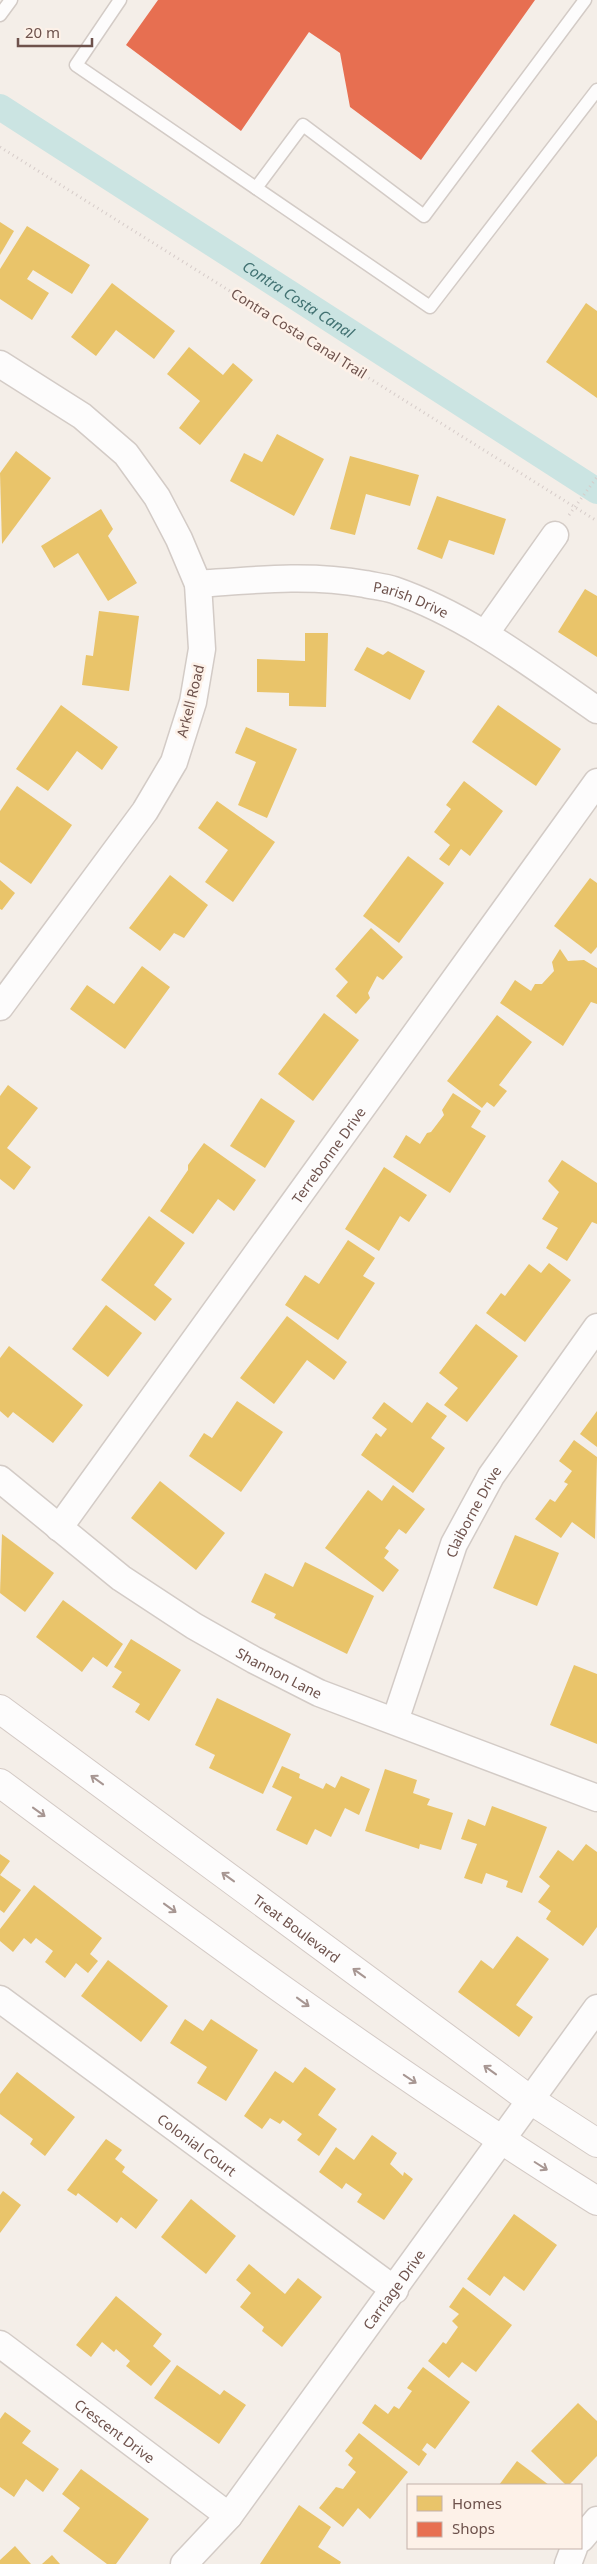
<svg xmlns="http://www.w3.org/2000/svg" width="597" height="2564" font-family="'Noto Sans',sans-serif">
<rect width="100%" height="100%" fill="#f4eee8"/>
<g fill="#e9c46a">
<polygon points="0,222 14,231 0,255"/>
<polygon points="27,226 90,265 72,294 33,270 27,279 49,293 32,320 0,299 0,269"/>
<polygon points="112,283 175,331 154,359 116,330 96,356 71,337"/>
<polygon points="586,303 597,311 597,398 546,362"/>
<polygon points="189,347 223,375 233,363 253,380 200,445 179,428 200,401 167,374"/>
<polygon points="277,434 324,459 294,516 230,481 244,453 262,462"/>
<polygon points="16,451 51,478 2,544 0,473"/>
<polygon points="350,456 419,475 410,506 366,494 355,535 330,529"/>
<polygon points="437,496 506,519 494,555 449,540 442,559 417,549"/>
<polygon points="101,509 113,529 108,536 137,583 108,601 78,553 54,568 41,546"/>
<polygon points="585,589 597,596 597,657 558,632"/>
<polygon points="99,611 139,616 129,691 82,685 86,655 93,656"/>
<polygon points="305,633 328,633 326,707 289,706 289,693 257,692 257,659 305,661"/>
<polygon points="367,647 383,655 388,651 425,671 410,700 354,670"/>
<polygon points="61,705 118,747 102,770 77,751 48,791 16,769"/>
<polygon points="498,705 561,749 536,786 472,742"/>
<polygon points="246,727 297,749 267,818 238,805 256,762 235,753"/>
<polygon points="464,781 503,811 470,856 461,849 449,866 439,859 450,845 434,832 451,809 446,805"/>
<polygon points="17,786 72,825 31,884 0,862 0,811"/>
<polygon points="217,801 275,842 233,902 205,882 228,850 198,828"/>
<polygon points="408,856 444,883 399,943 363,916"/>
<polygon points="170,875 208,905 184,938 174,933 160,951 129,928"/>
<polygon points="590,878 597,883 597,947 591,954 554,926"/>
<polygon points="0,880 15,893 2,910 0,909"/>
<polygon points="371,928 403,957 383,980 377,976 368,993 370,998 356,1014 336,996 348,982 335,969"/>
<polygon points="560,949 568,961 584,960 597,968 597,1004 591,1002 563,1046 500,1003 515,980 531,991 535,984 542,984 554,971 552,962"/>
<polygon points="142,966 170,987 125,1049 70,1009 87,985 114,1004"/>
<polygon points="324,1013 359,1040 313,1101 278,1074"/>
<polygon points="497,1015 532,1042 499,1085 507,1091 494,1107 487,1102 482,1108 447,1081"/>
<polygon points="8,1085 38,1108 7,1148 31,1167 14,1190 0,1179 0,1096"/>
<polygon points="453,1093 481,1111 471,1127 486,1136 450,1193 393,1157 406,1135 420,1144 427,1133 431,1132 444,1115 442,1110"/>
<polygon points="261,1098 295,1121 265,1168 230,1146"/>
<polygon points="204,1143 256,1180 234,1211 218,1199 193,1234 160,1211 188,1170 188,1165"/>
<polygon points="562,1160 597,1183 597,1224 592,1222 567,1261 546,1248 558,1228 542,1219 559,1192 548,1181"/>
<polygon points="384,1167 427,1195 409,1222 400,1216 379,1251 345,1229"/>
<polygon points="149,1216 185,1243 154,1285 172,1299 155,1321 101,1280"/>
<polygon points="348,1240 375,1258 363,1276 375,1283 338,1340 285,1305 305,1275 319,1284"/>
<polygon points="549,1263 571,1280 525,1342 486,1313 501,1293 505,1296 529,1264 541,1273"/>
<polygon points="106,1305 142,1333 108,1377 72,1349"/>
<polygon points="287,1316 347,1362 334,1380 307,1360 274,1404 240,1378"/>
<polygon points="476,1324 518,1356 467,1422 444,1405 458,1388 439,1373"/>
<polygon points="9,1346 83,1405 53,1443 13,1412 8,1418 0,1411 0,1358"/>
<polygon points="237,1401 283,1432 241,1492 189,1456 204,1433 212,1438"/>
<polygon points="384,1402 412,1423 427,1402 447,1416 431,1438 445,1448 413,1493 361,1455 376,1433 381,1437 387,1429 372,1418"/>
<polygon points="597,1411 597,1447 580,1434"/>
<polygon points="574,1440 597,1457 595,1539 572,1522 561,1538 535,1519 550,1499 555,1502 568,1484 564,1482 572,1471 559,1461"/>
<polygon points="160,1481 225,1533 196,1570 131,1518"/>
<polygon points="393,1485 425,1509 406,1534 399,1529 385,1548 389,1551 384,1558 399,1570 383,1592 325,1548 368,1490 382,1501"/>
<polygon points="2,1534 54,1573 25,1612 0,1593"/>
<polygon points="515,1535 559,1553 537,1606 493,1588"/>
<polygon points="305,1562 374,1596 347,1654 274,1618 276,1614 251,1602 265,1573 293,1587"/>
<polygon points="63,1600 123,1644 107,1667 93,1657 82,1672 36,1637"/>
<polygon points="131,1639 181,1670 149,1721 135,1712 140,1704 112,1687 122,1672 114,1667"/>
<polygon points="574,1665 597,1674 597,1744 550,1725"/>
<polygon points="217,1698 291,1734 263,1794 209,1768 215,1755 195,1745"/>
<polygon points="282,1766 300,1774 299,1778 323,1789 326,1783 335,1788 341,1776 370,1789 359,1815 345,1808 331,1837 315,1829 307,1845 276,1830 292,1797 272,1787"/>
<polygon points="385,1769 417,1780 413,1793 430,1799 427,1805 453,1813 441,1850 420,1844 419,1849 365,1831"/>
<polygon points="492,1806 547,1827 522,1893 506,1887 508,1881 486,1873 482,1884 464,1878 477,1844 461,1839 468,1819 485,1826"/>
<polygon points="586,1844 597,1852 597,1927 583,1946 546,1919 551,1911 538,1902 550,1886 539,1877 558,1850 573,1861"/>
<polygon points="0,1854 10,1861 0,1875 21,1890 4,1913 0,1910"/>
<polygon points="34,1885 102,1938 90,1954 98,1961 88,1973 76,1963 65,1978 45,1962 53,1951 36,1938 31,1944 24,1938 13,1952 0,1941 0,1929"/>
<polygon points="517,1936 549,1959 516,2005 533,2017 519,2037 458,1992 481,1960 493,1969"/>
<polygon points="108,1960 168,2006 141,2042 81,1996"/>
<polygon points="185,2019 203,2031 211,2019 258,2050 226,2101 197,2083 207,2067 170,2043"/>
<polygon points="305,2067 336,2089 318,2115 337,2129 319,2156 297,2140 302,2134 283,2120 280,2124 270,2118 262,2129 244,2116 275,2071 293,2083"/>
<polygon points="17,2072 75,2117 45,2156 30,2144 33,2139 0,2114 0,2094"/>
<polygon points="372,2135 397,2153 390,2164 403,2176 404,2172 413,2179 384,2220 357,2202 362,2194 346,2183 342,2189 319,2172 336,2147 354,2160"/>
<polygon points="106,2139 122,2150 115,2159 125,2167 122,2172 158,2200 136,2229 121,2217 117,2223 78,2193 76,2196 67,2190"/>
<polygon points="3,2191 21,2205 0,2233 0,2195"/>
<polygon points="191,2199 236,2236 206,2274 161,2237"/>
<polygon points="514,2214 557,2245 524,2291 504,2276 490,2296 467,2279"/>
<polygon points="249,2264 285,2294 298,2278 322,2297 282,2347 262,2331 264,2327 240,2307 251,2293 236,2280"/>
<polygon points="463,2287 512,2325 476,2372 462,2362 449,2378 428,2361 443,2342 446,2344 458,2327 452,2321 459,2314 449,2307"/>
<polygon points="116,2296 162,2334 153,2346 171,2361 151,2386 126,2366 130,2361 116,2349 114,2352 102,2342 91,2357 76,2345"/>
<polygon points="177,2365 220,2395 224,2390 246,2405 219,2444 154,2398"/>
<polygon points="423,2367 470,2402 435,2449 427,2443 422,2450 427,2454 419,2466 362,2423 375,2404 388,2414 394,2406 399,2409 412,2391 407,2388"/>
<polygon points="578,2403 597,2421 597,2456 569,2485 566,2485 531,2451"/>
<polygon points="5,2412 31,2431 22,2443 59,2469 43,2492 26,2479 14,2497 0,2487 0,2419"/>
<polygon points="359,2433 408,2472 370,2519 358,2508 343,2527 319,2508 336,2487 343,2489 356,2472 348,2465 353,2458 345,2451"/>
<polygon points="517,2461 549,2485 499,2485"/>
<polygon points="81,2469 149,2519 116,2564 107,2564 63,2531 80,2508 62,2494"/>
<polygon points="299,2505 331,2527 318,2547 341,2562 340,2564 260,2564"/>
<polygon points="15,2546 31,2564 0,2564 0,2560"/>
<polygon points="52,2555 60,2564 42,2564"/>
</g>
<polygon fill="#e76f51" points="158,0 535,0 421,160 350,107 340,53 309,32 241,131 126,45"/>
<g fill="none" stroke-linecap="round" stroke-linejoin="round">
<path stroke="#cbe4e2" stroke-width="26" id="s1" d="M 0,107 L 597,491"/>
<g stroke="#d3cbc6" stroke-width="15">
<g id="service">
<polyline points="120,0 76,65 430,307 597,90"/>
<polyline points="0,15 11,0"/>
<polyline points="256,188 303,125 424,216 585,0"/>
</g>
</g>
<g stroke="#d3cbc6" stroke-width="29">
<g id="minor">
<polyline points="0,364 82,416 126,454 157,497 179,539 198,584 202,649 193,702 174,762 145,811 0,1007"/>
<path id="s2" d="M 198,584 C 254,580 309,574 365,584 C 374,586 385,587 394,590 C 469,616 533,666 597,710"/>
<polyline points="485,634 555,535"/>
<path id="s3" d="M 0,1479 L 121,1578 L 194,1626 L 254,1660 L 319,1693 L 597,1798"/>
<path id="s4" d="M 59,1528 L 597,782"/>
<path id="s5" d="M 395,1721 L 454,1544 L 491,1476 L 597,1327"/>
<path id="s6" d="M 0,1999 L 395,2290"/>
<path id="s7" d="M 0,2344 L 229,2516"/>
<polyline points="581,2539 597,2520"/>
<path id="s8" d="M 184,2564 L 229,2516 L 597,2008"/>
<polyline points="568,2564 574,2548"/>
</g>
</g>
<g stroke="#d3c9c4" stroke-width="30">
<g id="secondary">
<path id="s9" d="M 0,1709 L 529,2099 L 597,2143"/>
<path d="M 0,1783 C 195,1928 391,2072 597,2201"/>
</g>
</g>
<g stroke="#d6ccc9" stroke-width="3" stroke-dasharray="1 4" stroke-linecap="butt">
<polyline points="0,147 597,521"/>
<polyline points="569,515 597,477"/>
</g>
<use href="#service" stroke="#fdfcfc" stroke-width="12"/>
<use href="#minor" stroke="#fdfcfc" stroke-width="26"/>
<use href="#secondary" stroke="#fdfcfc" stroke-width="28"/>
</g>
<defs><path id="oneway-shaft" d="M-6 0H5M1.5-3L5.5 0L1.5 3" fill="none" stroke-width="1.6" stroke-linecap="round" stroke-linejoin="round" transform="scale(1.25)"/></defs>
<g stroke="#a79692">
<use href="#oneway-shaft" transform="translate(97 1780) rotate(-144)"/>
<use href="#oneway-shaft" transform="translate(39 1812) rotate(36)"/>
<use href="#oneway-shaft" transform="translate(228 1877) rotate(-144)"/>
<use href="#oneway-shaft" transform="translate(170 1908) rotate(36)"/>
<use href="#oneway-shaft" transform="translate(359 1973) rotate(-144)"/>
<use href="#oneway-shaft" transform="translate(303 2002) rotate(36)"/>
<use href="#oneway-shaft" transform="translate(490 2070) rotate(-144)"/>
<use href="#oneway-shaft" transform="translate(410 2079) rotate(34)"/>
<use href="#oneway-shaft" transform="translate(541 2166) rotate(32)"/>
</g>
<g text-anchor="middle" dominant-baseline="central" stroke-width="5" stroke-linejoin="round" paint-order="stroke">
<g font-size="14" fill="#6e524c" stroke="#fdf1e8">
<text transform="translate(299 333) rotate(32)">Contra Costa Canal Trail</text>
<text stroke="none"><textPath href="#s2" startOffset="216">Parish Drive</textPath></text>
<text transform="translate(190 701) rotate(-76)">Arkell Road</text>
<text stroke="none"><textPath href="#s4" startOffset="460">Terrebonne Drive</textPath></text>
<text stroke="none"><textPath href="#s5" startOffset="224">Claiborne Drive</textPath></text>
<text stroke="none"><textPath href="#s3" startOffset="341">Shannon Lane</textPath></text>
<text stroke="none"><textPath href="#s9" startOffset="369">Treat Boulevard</textPath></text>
<text stroke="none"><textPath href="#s6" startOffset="245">Colonial Court</textPath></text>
<text stroke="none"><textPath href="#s8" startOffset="346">Carriage Drive</textPath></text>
<text stroke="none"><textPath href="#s7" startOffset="144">Crescent Drive</textPath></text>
</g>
<g font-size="15" font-style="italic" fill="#427272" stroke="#fdf1e8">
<text stroke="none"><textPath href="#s1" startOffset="355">Contra Costa Canal</textPath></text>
</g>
</g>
<rect x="407" y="2484" width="175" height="65" fill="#fdf1e8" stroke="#c4b1aa"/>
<rect x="417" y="2496" width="25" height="15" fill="#e9c46a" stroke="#c4b1aa"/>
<text x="452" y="2509" font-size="15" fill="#6e524c">Homes</text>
<rect x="417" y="2522" width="25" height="15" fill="#e76f51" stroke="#c4b1aa"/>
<text x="452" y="2534" font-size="15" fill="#6e524c">Shops</text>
<path d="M18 38v8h74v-8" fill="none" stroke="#6e524c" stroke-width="2.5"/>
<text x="25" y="38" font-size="15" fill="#6e524c" stroke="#fdf1e8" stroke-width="4" paint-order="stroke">20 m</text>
</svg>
